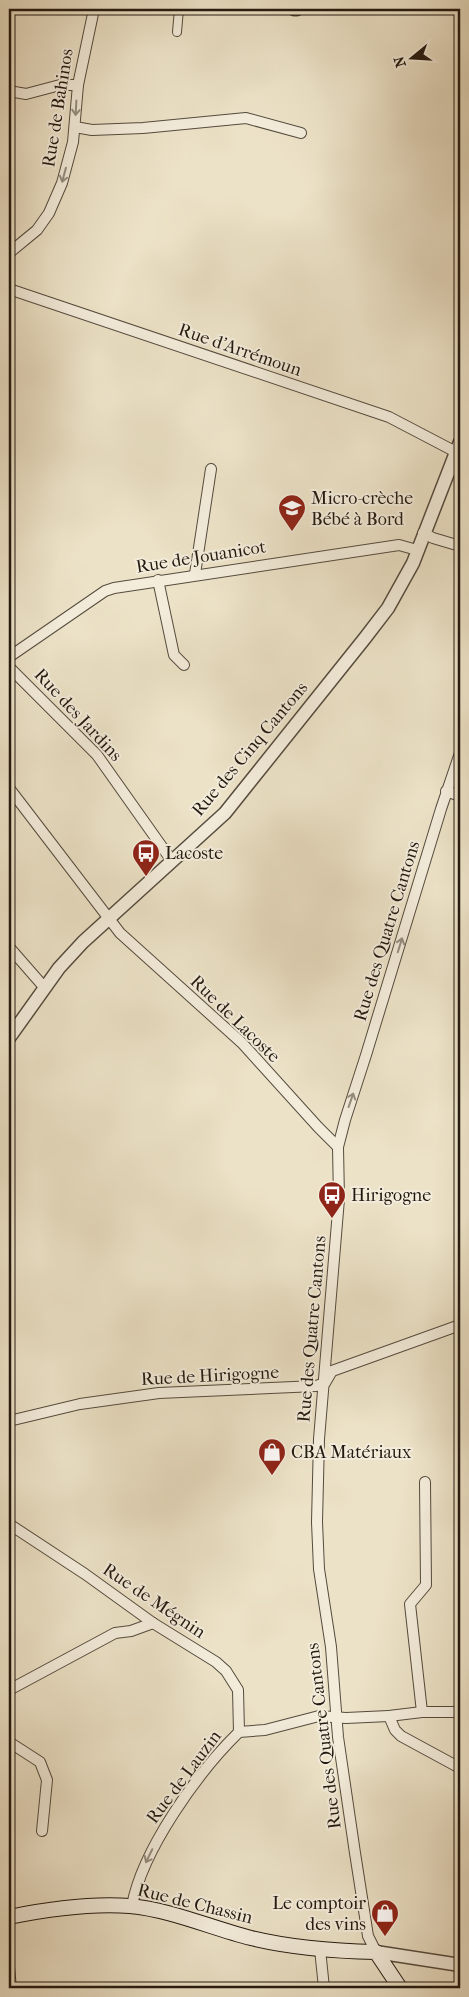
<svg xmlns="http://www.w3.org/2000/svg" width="469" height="1997" font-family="'IM FELL French Canon',serif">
<rect width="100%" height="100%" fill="#ece2c7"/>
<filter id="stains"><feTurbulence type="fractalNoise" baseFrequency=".004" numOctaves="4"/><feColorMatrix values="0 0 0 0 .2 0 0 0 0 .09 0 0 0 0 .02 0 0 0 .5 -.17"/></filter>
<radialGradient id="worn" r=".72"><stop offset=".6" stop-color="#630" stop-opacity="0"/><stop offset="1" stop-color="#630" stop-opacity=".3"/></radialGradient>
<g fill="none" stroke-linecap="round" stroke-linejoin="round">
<g stroke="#554b3e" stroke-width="10">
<polyline id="pedestrian" points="177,32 179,9"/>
</g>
<g stroke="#554b3e" stroke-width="12">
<g id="minor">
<polyline points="9,91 26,94 60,85 78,85"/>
<polyline points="75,127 92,130 143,128 246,118 301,133"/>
<polyline points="9,253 37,230 49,213 62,183 73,142 78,85 94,9"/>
<polyline points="9,289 389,417 456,452"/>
<polyline points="423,533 433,538 460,546"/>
<polyline points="195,574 211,469"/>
<polyline points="158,580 174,655 184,665"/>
<polyline points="9,657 105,591 114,588 399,545 417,550"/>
<polyline points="9,667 97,755 172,861"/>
<polyline points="9,788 120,933 242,1043 318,1127 338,1147"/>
<polyline points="446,791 460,796"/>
<polyline points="9,947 44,987"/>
<polyline points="9,1421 80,1404 159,1393 316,1386 325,1383 332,1371 460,1325"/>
<polyline points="9,1524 85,1574 153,1623 216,1662 226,1671 238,1690 239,1732"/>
<polyline points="9,1690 115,1633 131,1631 153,1623"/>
<polyline points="422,1712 410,1604 426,1585 425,1482"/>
<polyline points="389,1716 422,1712 460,1712"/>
<polyline points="9,1742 40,1762 47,1780 42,1831"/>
<path d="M 132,1906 C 142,1850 198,1772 239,1732 L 265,1730 L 319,1716 L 346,1718 L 389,1716 L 395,1730 L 401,1736 L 460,1768"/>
<polyline points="320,1949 324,1988"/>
<polyline points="376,1952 368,1936 355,1853 338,1737 331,1647 319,1569 317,1522 319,1439 339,1199 338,1147 345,1120 366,1055 441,809 460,753"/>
<polyline points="9,1967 11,1988"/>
</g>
</g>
<g stroke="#554b3e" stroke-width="15">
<g id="tertiary">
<polyline points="294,9 297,9"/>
<polyline points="9,1038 59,968 83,942 225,813 365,638 388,608 413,563 460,442"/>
<polyline points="376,1952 460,1965"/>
</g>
</g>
<g stroke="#231910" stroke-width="16">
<path id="secondary" d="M 9,1917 C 48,1909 89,1903 130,1906 C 172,1910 211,1928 251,1938 C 292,1948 334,1951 376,1952 L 400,1988"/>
</g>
<use href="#pedestrian" stroke="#f3ecdb" stroke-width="8"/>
<use href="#minor" stroke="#f3ecdb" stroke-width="10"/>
<use href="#tertiary" stroke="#f3ecdb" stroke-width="12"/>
<use href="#secondary" stroke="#f3ecdb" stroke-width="14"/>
</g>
<defs><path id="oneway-shaft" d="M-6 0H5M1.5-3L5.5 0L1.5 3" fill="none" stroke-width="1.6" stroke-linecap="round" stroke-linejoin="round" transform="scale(1.25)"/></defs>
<g stroke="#958d80">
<use href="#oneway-shaft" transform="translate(76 108) rotate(93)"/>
<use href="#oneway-shaft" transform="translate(64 175) rotate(105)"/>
<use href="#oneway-shaft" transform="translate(400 945) rotate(-73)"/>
<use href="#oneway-shaft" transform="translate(351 1100) rotate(-71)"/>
<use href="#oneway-shaft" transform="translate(149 1856) rotate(116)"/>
</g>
<defs>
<g id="school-pin" transform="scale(1.4375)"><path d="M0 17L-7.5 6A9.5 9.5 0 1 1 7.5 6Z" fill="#8f2418" stroke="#f3ecdb"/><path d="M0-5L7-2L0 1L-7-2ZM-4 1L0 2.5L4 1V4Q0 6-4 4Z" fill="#fff"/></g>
<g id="bus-pin" transform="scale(1.4375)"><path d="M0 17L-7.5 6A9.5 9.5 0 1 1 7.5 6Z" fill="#8f2418" stroke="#f3ecdb"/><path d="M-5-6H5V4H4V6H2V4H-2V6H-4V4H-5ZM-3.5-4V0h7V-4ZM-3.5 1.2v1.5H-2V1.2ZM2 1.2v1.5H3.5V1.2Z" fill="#fff"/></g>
<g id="shop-pin" transform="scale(1.4375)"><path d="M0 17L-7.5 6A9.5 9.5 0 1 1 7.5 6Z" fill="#8f2418" stroke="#f3ecdb"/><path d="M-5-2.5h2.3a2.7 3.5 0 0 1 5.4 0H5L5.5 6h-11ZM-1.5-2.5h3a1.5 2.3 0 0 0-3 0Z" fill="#fff"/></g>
</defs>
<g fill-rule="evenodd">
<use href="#school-pin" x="292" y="508"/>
<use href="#bus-pin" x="146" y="853"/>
<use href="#bus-pin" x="332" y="1195"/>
<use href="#shop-pin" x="272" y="1452"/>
<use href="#shop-pin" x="385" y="1913"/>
</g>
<g text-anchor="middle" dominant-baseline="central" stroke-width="4" stroke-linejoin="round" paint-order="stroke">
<g font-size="18" fill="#231910" stroke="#f3ecdb">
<text transform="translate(58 108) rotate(-81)">Rue de Bahinos</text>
<text transform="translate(240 350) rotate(19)">Rue d'Arrémoun</text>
<text transform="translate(201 557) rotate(-9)">Rue de Jouanicot</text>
<text transform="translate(78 715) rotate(47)">Rue des Jardins</text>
<text transform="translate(250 749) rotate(-50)">Rue des Cinq Cantons</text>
<text transform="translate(387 931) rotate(-73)">Rue des Quatre Cantons</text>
<text transform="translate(235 1019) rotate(44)">Rue de Lacoste</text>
<text transform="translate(312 1329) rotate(-85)">Rue des Quatre Cantons</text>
<text transform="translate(210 1376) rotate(-3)">Rue de Hirigogne</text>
<text transform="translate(154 1601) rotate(34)">Rue de Mégnin</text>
<text transform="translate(324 1736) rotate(-97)">Rue des Quatre Cantons</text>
<text transform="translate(184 1777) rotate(-53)">Rue de Lauzin</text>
<text transform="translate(195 1904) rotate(14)">Rue de Chassin</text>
</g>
<g font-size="18" fill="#231910" stroke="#f3ecdb" text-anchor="start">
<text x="311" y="498">Micro-crèche<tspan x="311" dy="21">Bébé à Bord</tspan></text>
<text x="165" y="853">Lacoste</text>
<text x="351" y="1195">Hirigogne</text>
<text x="291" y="1452">CBA Matériaux</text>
<text x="366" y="1903" text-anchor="end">Le comptoir<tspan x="366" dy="21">des vins</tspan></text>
</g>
</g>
<rect width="469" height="1997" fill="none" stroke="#ece2c7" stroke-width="30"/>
<rect x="10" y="10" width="449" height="1977" fill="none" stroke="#231910" stroke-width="2.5"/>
<rect x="15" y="15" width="439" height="1967" fill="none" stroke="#231910"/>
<g transform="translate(412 58) rotate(252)" stroke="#f3ecdb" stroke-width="4" paint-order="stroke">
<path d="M0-4L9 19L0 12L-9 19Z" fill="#231910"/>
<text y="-8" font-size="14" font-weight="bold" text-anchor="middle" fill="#231910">N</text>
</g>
<rect width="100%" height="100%" filter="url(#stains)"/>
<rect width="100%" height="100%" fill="url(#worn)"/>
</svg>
